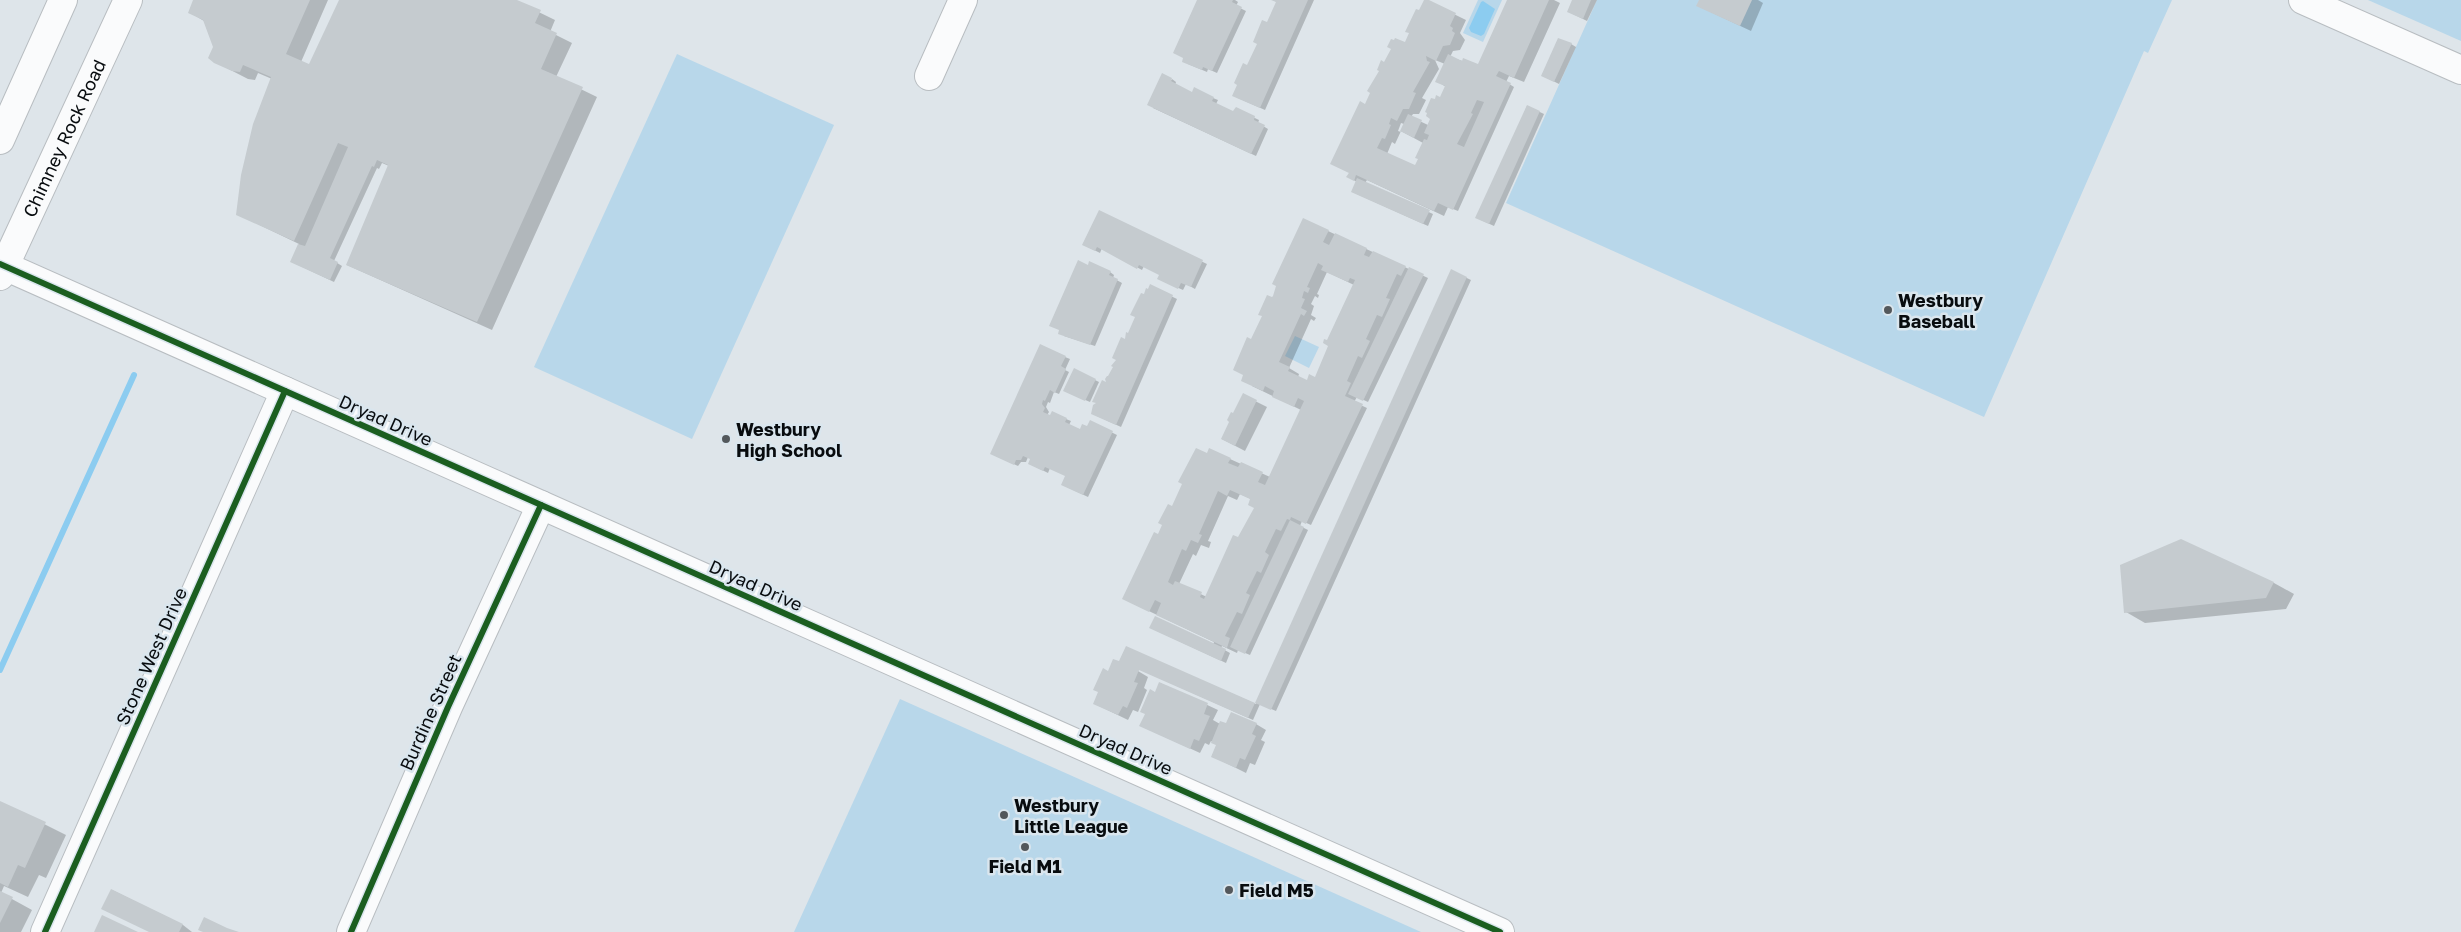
<svg xmlns="http://www.w3.org/2000/svg" width="2461" height="932" font-family="'Golos Text',sans-serif">
<rect width="100%" height="100%" fill="#dee5ea"/>
<g fill="#b8d7ea">
<polygon points="1478,0 1502,0 1483,42 1463,33"/>
<polygon points="1597,0 2172,0 2148,53 2144,51 1984,417 1506,203"/>
<polygon points="2368,0 2461,0 2461,41"/>
<polygon points="677,54 834,125 692,439 534,367"/>
<polygon points="1295,336 1319,347 1309,368 1285,356"/>
<polygon points="900,699 1421,932 794,932"/>
</g>
<polygon fill="#8cccf0" points="1483,1 1495,9 1484,34 1481,36 1471,32 1469,28 1481,2"/>
<g fill="#0003" fill-rule="evenodd">
<polygon points="194,0 328,0 301,62 310,66 340,0 514,0 555,20 550,32 572,43 556,77 597,97 492,330 347,265 389,166 382,163 379,169 377,168 334,261 342,266 334,282 292,262 299,244 237,214 272,79 258,73 255,80 248,79 215,62 214,47 204,21 189,12"/>
<polygon points="1198,0 1235,0 1238,2 1236,6 1246,11 1217,73 1208,69 1207,72 1188,64"/>
<polygon points="1273,0 1314,0 1265,110 1238,98 1248,67 1277,2"/>
<path d="M 1425,0 L 1466,20 L 1460,33 L 1465,40 L 1460,50 L 1453,51 L 1450,57 L 1478,66 L 1508,0 L 1554,0 L 1560,3 L 1524,82 L 1509,76 L 1506,82 L 1514,87 L 1458,211 L 1448,207 L 1444,216 L 1367,180 L 1365,183 L 1433,214 L 1428,226 L 1357,194 L 1357,182 L 1348,177 L 1366,105 L 1385,63 L 1406,44 ZM 1435,60 L 1445,64 L 1437,81 L 1446,87 L 1428,125 L 1411,117 L 1413,114 L 1419,114 L 1426,100 L 1422,98 L 1439,69 ZM 1401,123 L 1404,124 L 1401,132 L 1398,131 ZM 1401,131 L 1423,143 L 1416,167 L 1387,154 L 1392,142 L 1395,144 Z"/>
<polygon points="1574,0 1597,0 1587,21 1573,14"/>
<polygon points="1701,0 1758,0 1763,3 1751,31 1698,6"/>
<polygon points="1571,44 1576,47 1559,84 1547,78"/>
<polygon points="1172,79 1176,82 1175,85 1192,93 1213,98 1218,100 1216,104 1234,113 1236,109 1259,120 1258,123 1268,129 1256,156 1153,108"/>
<polygon points="1527,106 1544,114 1494,226 1481,220"/>
<polygon points="1099,212 1207,264 1195,289 1186,284 1183,290 1163,281 1160,274 1144,266 1142,270 1102,248 1100,253 1088,247"/>
<path d="M 1328,231 L 1428,278 L 1368,402 L 1357,397 L 1354,402 L 1367,408 L 1311,525 L 1302,521 L 1300,526 L 1308,530 L 1250,655 L 1238,650 L 1237,653 L 1222,646 L 1221,648 L 1230,653 L 1226,663 L 1155,630 L 1213,645 L 1214,642 L 1134,604 L 1158,536 L 1172,507 L 1207,455 L 1230,459 L 1270,477 L 1301,410 L 1252,386 L 1252,341 L 1272,299 ZM 1327,272 L 1354,285 L 1328,342 L 1330,346 L 1316,378 L 1307,381 L 1298,377 L 1299,374 L 1289,368 L 1311,319 L 1314,321 L 1316,318 L 1311,315 L 1314,306 L 1311,304 L 1315,296 L 1318,298 L 1319,295 L 1317,294 ZM 1240,494 L 1251,499 L 1256,508 L 1207,597 L 1179,584 L 1193,554 L 1196,556 L 1201,545 L 1209,548 L 1211,542 L 1208,541 L 1228,496 L 1237,500 Z"/>
<polygon points="1452,271 1471,280 1276,711 1260,704 1253,720 1139,669 1138,671 1148,677 1144,688 1147,690 1138,712 1133,710 1128,720 1095,704 1109,672 1128,667 1127,648 1256,704"/>
<polygon points="1110,272 1114,275 1113,278 1122,283 1095,346 1064,336"/>
<polygon points="1150,286 1177,299 1121,427 1097,416 1098,403"/>
<polygon points="1065,357 1070,359 1065,370 1069,372 1059,394 1054,392 1050,403 1048,402 1046,407 1049,412 1047,415 1066,419 1071,421 1069,425 1081,430 1088,428 1091,422 1117,435 1088,497 1067,487 1067,476 1050,468 1048,473 1034,466 1032,459 1028,457 1026,462 1021,462 1018,466 996,456"/>
<polygon points="1095,380 1099,382 1090,402 1069,393"/>
<polygon points="1243,395 1267,407 1245,451 1222,439"/>
<polygon points="2181,541 2274,583 2294,594 2286,609 2145,623 2126,612"/>
<polygon points="1160,683 1218,710 1213,720 1220,724 1256,724 1266,730 1261,740 1265,742 1255,765 1250,763 1246,773 1212,756 1217,745 1211,741 1209,745 1205,743 1200,753 1141,726"/>
<polygon points="0,802 66,835 46,878 39,875 28,897 4,886 1,893 32,910 21,932 0,932"/>
<polygon points="112,890 183,925 192,932 150,932"/>
</g>
<g fill="none" stroke-linecap="round" stroke-linejoin="round">
<polyline stroke="#8cccf0" stroke-width="6" points="0,670 134,375"/>
</g>
<g fill="#c5cbcf" fill-rule="evenodd">
<polygon points="193,0 310,0 286,54 309,64 339,0 517,0 541,10 535,23 557,33 541,69 583,87 477,322 346,265 388,165 377,160 374,167 372,166 330,258 338,262 330,280 290,262 298,244 305,246 348,147 338,143 294,241 236,215 241,175 253,124 271,77 243,65 240,72 232,71 214,63 208,58 213,47 203,20 188,13"/>
<polygon points="1197,0 1233,0 1232,2 1242,7 1212,71 1203,67 1202,70 1182,62 1183,58 1173,53"/>
<polygon points="1271,0 1308,0 1260,108 1232,96 1237,85 1234,83 1243,63 1247,65 1257,44 1253,42 1262,20 1267,22 1276,2"/>
<path d="M 1424,0 L 1429,0 L 1456,13 L 1450,26 L 1453,28 L 1452,31 L 1455,33 L 1450,45 L 1443,46 L 1436,61 L 1426,56 L 1427,61 L 1430,62 L 1413,92 L 1416,93 L 1409,109 L 1403,109 L 1397,121 L 1391,118 L 1389,124 L 1391,125 L 1385,139 L 1382,138 L 1377,148 L 1415,165 L 1418,159 L 1415,158 L 1424,139 L 1427,140 L 1429,135 L 1424,133 L 1430,119 L 1426,116 L 1427,113 L 1425,112 L 1431,98 L 1435,99 L 1436,95 L 1440,97 L 1445,86 L 1435,82 L 1448,54 L 1462,61 L 1463,58 L 1478,64 L 1507,0 L 1549,0 L 1514,78 L 1499,71 L 1496,76 L 1511,83 L 1453,210 L 1438,203 L 1434,211 L 1356,175 L 1354,181 L 1346,177 L 1349,173 L 1330,164 L 1360,101 L 1365,104 L 1370,93 L 1367,91 L 1379,71 L 1377,70 L 1381,60 L 1384,62 L 1391,49 L 1387,47 L 1391,39 L 1394,40 L 1395,38 L 1405,42 L 1409,33 L 1405,32 L 1416,9 L 1419,10 ZM 1477,100 L 1484,102 L 1464,147 L 1457,144 L 1473,114 L 1471,113 Z"/>
<polygon points="1572,0 1591,0 1583,19 1567,12"/>
<polygon points="1699,0 1752,0 1740,26 1696,6"/>
<polygon points="1558,38 1572,43 1554,82 1541,76"/>
<polygon points="1162,73 1172,78 1171,81 1192,92 1194,87 1214,97 1212,101 1233,111 1236,107 1255,116 1254,120 1265,125 1251,154 1147,105"/>
<polygon points="1527,105 1540,111 1489,224 1475,218"/>
<polygon points="1408,114 1422,120 1414,138 1400,131"/>
<polygon points="1357,178 1430,210 1423,224 1351,192"/>
<polygon points="1099,210 1203,260 1191,287 1181,283 1178,289 1157,279 1159,275 1139,265 1137,269 1097,247 1095,251 1082,245"/>
<path d="M 1303,218 L 1329,230 L 1323,242 L 1329,245 L 1335,233 L 1367,248 L 1364,255 L 1369,257 L 1373,251 L 1406,266 L 1401,276 L 1397,274 L 1386,298 L 1390,299 L 1382,317 L 1377,315 L 1366,339 L 1370,341 L 1362,358 L 1358,356 L 1347,381 L 1351,383 L 1345,396 L 1363,404 L 1306,524 L 1291,517 L 1290,520 L 1287,519 L 1281,531 L 1276,529 L 1265,552 L 1269,555 L 1261,573 L 1257,571 L 1246,593 L 1250,595 L 1242,614 L 1237,612 L 1225,636 L 1230,638 L 1227,648 L 1156,615 L 1161,603 L 1155,600 L 1149,612 L 1122,599 L 1154,532 L 1158,534 L 1162,525 L 1158,523 L 1168,504 L 1172,506 L 1182,484 L 1178,482 L 1196,448 L 1207,453 L 1209,448 L 1231,458 L 1228,463 L 1238,467 L 1241,462 L 1263,472 L 1258,482 L 1265,485 L 1304,401 L 1298,398 L 1294,407 L 1272,397 L 1274,391 L 1265,386 L 1263,391 L 1241,381 L 1243,375 L 1233,370 L 1247,337 L 1251,339 L 1262,316 L 1258,315 L 1267,295 L 1272,297 L 1273,296 L 1276,286 L 1272,284 ZM 1318,263 L 1323,266 L 1321,270 L 1348,282 L 1350,278 L 1355,280 L 1327,340 L 1324,339 L 1323,343 L 1328,346 L 1315,377 L 1309,374 L 1307,380 L 1288,371 L 1290,367 L 1279,362 L 1301,314 L 1304,316 L 1307,311 L 1301,308 L 1305,299 L 1302,298 L 1304,291 L 1308,293 L 1310,288 L 1307,287 ZM 1230,490 L 1250,499 L 1248,505 L 1254,508 L 1238,537 L 1233,535 L 1204,599 L 1200,597 L 1202,592 L 1175,581 L 1173,585 L 1168,582 L 1182,549 L 1186,551 L 1191,540 L 1198,543 L 1202,535 L 1199,534 L 1218,491 L 1227,496 Z"/>
<polygon points="1078,260 1088,265 1089,261 1111,271 1109,275 1118,279 1090,345 1058,334 1059,330 1049,326"/>
<polygon points="1409,267 1424,274 1363,401 1348,394"/>
<polygon points="1451,269 1467,277 1271,710 1255,703"/>
<polygon points="1150,284 1173,295 1116,425 1091,414 1093,405 1096,403 1092,402 1102,380 1106,382 1105,379 1107,376 1108,376 1113,367 1111,366 1116,360 1112,358 1121,337 1125,339 1126,332 1128,333 1135,317 1130,315 1141,293 1144,294 1146,288 1148,289"/>
<polygon points="1040,344 1066,356 1061,366 1066,369 1055,393 1050,390 1045,401 1043,400 1042,404 1045,408 1043,412 1050,415 1052,411 1067,418 1065,422 1080,429 1082,424 1087,426 1090,420 1113,431 1083,495 1061,485 1065,476 1045,467 1043,471 1028,464 1030,459 1023,456 1021,460 1016,460 1014,465 990,454"/>
<polygon points="1074,368 1096,379 1085,401 1063,391"/>
<polygon points="1243,393 1257,400 1235,446 1221,439 1229,422 1227,420 1231,412 1233,413"/>
<polygon points="1290,520 1304,527 1245,654 1230,647"/>
<polygon points="2181,539 2274,582 2266,598 2124,613 2120,565"/>
<polygon points="1155,616 1226,649 1221,661 1149,628"/>
<polygon points="1126,646 1255,703 1248,718 1139,670 1134,682 1138,683 1127,708 1123,706 1118,715 1093,704 1098,692 1093,690 1103,668 1108,671 1113,659 1119,661"/>
<polygon points="1159,682 1208,703 1204,714 1210,716 1199,741 1194,739 1190,749 1139,726 1145,714 1140,712 1150,689 1155,692"/>
<polygon points="1231,712 1257,723 1252,734 1256,736 1245,760 1240,758 1236,768 1211,757 1216,745 1211,743 1220,721 1226,723"/>
<polygon points="0,801 46,822 25,868 18,865 8,887 0,883"/>
<polygon points="111,889 183,924 179,932 149,932 101,909"/>
<polygon points="0,891 13,897 0,923"/>
<polygon points="102,915 138,932 94,932"/>
<polygon points="204,917 227,928 239,932 203,932 198,930"/>
</g>
<g fill="none" stroke-linecap="round" stroke-linejoin="round">
<g stroke="#b8bdc1" stroke-width="30">
<g id="minor">
<polyline points="2303,0 2461,70"/>
<polyline points="929,76 963,0"/>
<polyline points="0,264 1500,932"/>
<polyline points="45,932 285,391"/>
<polyline points="351,932 448,707 541,505"/>
</g>
</g>
<g stroke="#b8bdc1" stroke-width="30">
<g id="major">
<polyline points="0,140 63,0"/>
<path id="s1" d="M 0,276 L 128,0"/>
</g>
</g>
<use href="#minor" stroke="#fafbfc" stroke-width="28"/>
<use href="#major" stroke="#fafbfc" stroke-width="28"/>
<g stroke="#dae6ee" stroke-width="9">
<g id="cycleway">
<polyline points="0,264 1500,932"/>
<polyline points="45,932 285,391"/>
<polyline points="351,932 448,707 541,505"/>
</g>
</g>
<use href="#cycleway" stroke="#1b5e20" stroke-width="6"/>
</g>
<g fill="#53585c" stroke="#dae6ee" stroke-width="2">
<circle cx="1888" cy="310" r="5"/>
<circle cx="726" cy="439" r="5"/>
<circle cx="1004" cy="815" r="5"/>
<circle cx="1025" cy="847" r="5"/>
<circle cx="1229" cy="890" r="5"/>
</g>
<g text-anchor="middle" dominant-baseline="central" stroke-width="5" stroke-linejoin="round" paint-order="stroke">
<g font-size="18" fill="#080c0f" stroke="#dae6ee">
<text stroke="none"><textPath href="#s1" startOffset="152">Chimney Rock Road</textPath></text>
<text transform="translate(386 420) rotate(24)">Dryad Drive</text>
<text transform="translate(756 585) rotate(24)">Dryad Drive</text>
<text transform="translate(151 656) rotate(-66)">Stone West Drive</text>
<text transform="translate(430 712) rotate(-66)">Burdine Street</text>
<text transform="translate(1126 749) rotate(24)">Dryad Drive</text>
</g>
<g font-size="18" font-weight="bold" fill="#080c0f" stroke="#dae6ee" text-anchor="start">
<text x="1898" y="300">Westbury<tspan x="1898" dy="21">Baseball</tspan></text>
<text x="736" y="429">Westbury<tspan x="736" dy="21">High School</tspan></text>
<text x="1014" y="805">Westbury<tspan x="1014" dy="21">Little League</tspan></text>
<text x="1025" y="866" text-anchor="middle">Field M1</text>
<text x="1239" y="890">Field M5</text>
</g>
</g>
</svg>
